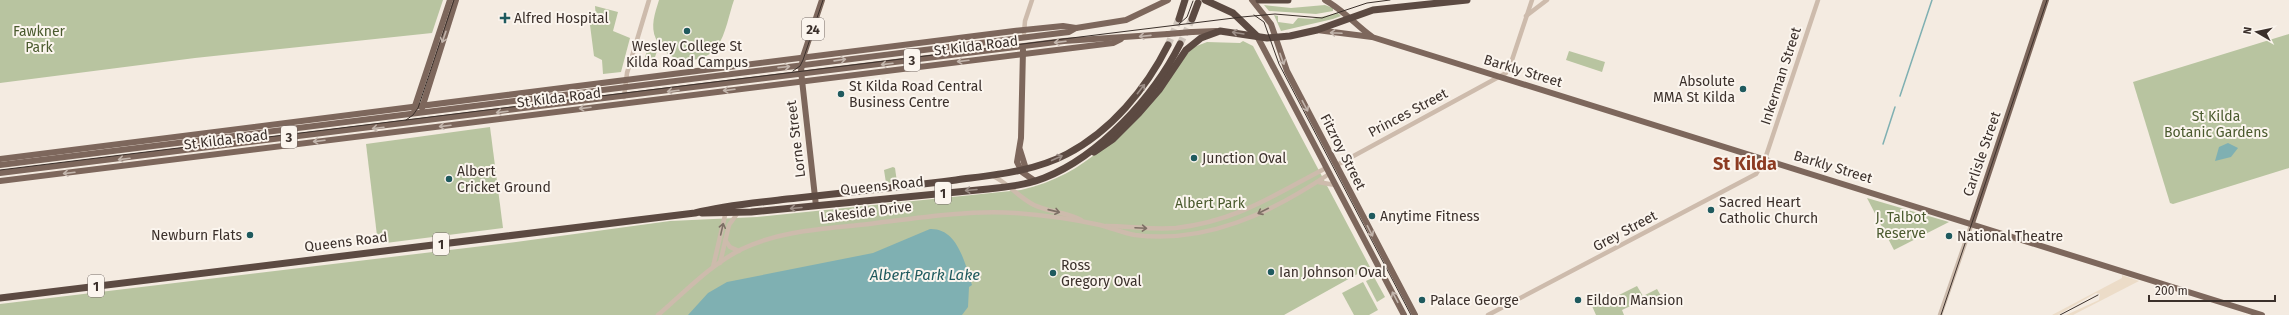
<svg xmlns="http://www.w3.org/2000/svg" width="2289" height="315" font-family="'Fira Sans',sans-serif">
<rect width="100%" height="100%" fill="#f4ebe1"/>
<g fill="#b8c4a0">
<polygon points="0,0 443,0 432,33 195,58 0,83"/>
<path d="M 659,0 L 734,0 C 729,14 726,34 717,47 C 702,67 665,64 656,39 C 650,26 655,13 659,0 Z"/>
<polygon points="1264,5 1291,8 1325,5 1333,8 1333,11 1316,14 1269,11"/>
<polygon points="595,6 618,12 613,31 630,38 621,72 603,74 602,60 594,56 590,25 596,18"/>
<polygon points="1338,13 1341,16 1333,19 1281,31 1274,15 1278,16 1278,22 1293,24 1298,18 1312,19"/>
<polygon points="2289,34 2289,168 2173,204 2170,203 2133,82"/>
<path d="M 1243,41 L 1253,46 L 1370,267 L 1284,315 L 0,315 L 0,304 L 516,242 L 670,221 L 757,217 L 1021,190 C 1089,174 1118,134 1161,84 C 1172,71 1182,58 1194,47 L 1207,42 L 1240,43 Z"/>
<polygon points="649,45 658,48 652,66 643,63"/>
<polygon points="1569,51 1605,62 1602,72 1566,60"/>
<polygon points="490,127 503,228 378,244 366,144"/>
<polygon points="893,167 895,168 897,182 886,183 884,170"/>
<polygon points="1867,198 1949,222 1894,250"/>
<polygon points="1374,277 1385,297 1377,302 1366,281"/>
<polygon points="1363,282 1378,310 1369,315 1354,315 1342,293"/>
<polygon points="1637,286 1643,296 1657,289 1661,296 1639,302 1622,310 1624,315 1596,315 1592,306 1603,303"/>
</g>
<polygon fill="#ecdcc8" points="2122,275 2139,281 2073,315 2066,315 2099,300 2100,294 2096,293 2058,315 2052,315 2122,278"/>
<g fill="#7fb0b2">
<polygon points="2228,143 2238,148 2231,157 2215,161 2219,147"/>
<path d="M 930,229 C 958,228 965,264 972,285 L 969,287 L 968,307 L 962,315 L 688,315 L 708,293 L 727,282 L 873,253 Z"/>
</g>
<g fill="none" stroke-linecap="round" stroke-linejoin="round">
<g stroke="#7fb0b2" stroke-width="1.5">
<polyline points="1900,96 1932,0"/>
<polyline points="1883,144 1895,107"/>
</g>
<g stroke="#cfc6bd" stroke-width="7" stroke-dasharray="7 3.5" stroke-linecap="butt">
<polyline points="1180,44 1192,19"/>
<polyline points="1168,45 1179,19"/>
</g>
<g stroke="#cdbbac" stroke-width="4.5">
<polyline points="1526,16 1547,0"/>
<polyline points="1024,33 1025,21 1032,0"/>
<polyline points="624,97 627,73 649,0"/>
<polyline points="1337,165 1506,73 1510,66 1532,0"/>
<path d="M 993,176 C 1008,183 1018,197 1034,205 C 1049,212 1066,212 1081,220"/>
<polyline points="1318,182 1335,185"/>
<path d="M 1106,226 C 1129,226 1153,230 1176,228 C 1237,221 1274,195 1326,168"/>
<polyline points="725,240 730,247 739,251"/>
<polyline points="720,263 729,225 737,214"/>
<polyline points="713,267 726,211"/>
<path d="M 658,315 C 685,292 710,265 742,249 C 781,230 827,229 869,224 C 917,218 966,210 1015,213 C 1043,215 1072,219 1100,225 C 1112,228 1123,233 1135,235 C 1206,244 1271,213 1329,174"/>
<polyline points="1488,315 1756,174 1765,159 1818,0"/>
<polyline points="1940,315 1972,223"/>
</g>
<g stroke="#7d675c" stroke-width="6">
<polyline points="1252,0 1271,24 1287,71 1415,315"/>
<path d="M 1325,0 C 1342,9 1356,25 1371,36"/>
<polyline points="1317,30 1372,37 2262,315"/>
<polyline points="1192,32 1216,31"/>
<polyline points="1257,36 1404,315"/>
<polyline points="1023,50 1021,138 1017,162 1022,172 1035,181"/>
<polyline points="422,108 456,0"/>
<polyline points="414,109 450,0"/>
<polyline points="1020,150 1026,169"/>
<polyline points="0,159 1014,31 1063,26 1076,28"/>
<polyline points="0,165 1069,32 1076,28 1126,20 1168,0"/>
<polyline points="0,173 1064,41 1168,34"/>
<polyline points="0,181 1113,43 1121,39"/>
<polyline points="816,206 801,71 803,57 822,0"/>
<polyline points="1972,223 2046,0"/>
</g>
<g stroke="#5c4a42" stroke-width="7">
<polyline points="1205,0 1233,13 1257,36"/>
<polyline points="1259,0 1288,0"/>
<polyline points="1179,19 1185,0"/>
<polyline points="1192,19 1198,3"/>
<polyline points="1094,152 1113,139 1139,113 1159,90 1186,50 1201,38 1220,31 1267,38 1290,36 1317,30 1373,10 1467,0"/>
<path d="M 702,213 L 751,212 L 988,189 C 1007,187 1026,185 1044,178 C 1100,156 1154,96 1180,44"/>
<path d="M 0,298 L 695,213 C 725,205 756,203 787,199 C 843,193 900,187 956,180 C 993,175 1033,172 1067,154 C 1111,131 1146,89 1168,45"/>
</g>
<g stroke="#3b302b" stroke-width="1">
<polyline points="1254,15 1264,22 1279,64 1411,315"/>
<polyline points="1179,24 1187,17 1193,1"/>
<polyline points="793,71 800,66 803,60 823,0"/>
<polyline points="406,120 413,115 418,108 454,0"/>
<polyline points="0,170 1242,17 1275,14 1322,18 1367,3 1390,0"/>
<polyline points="1941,315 2047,0"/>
<polyline points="2060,315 2098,295"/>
</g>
<polyline stroke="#7d675c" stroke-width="6" points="1168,34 1192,32"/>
</g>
<defs><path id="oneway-shaft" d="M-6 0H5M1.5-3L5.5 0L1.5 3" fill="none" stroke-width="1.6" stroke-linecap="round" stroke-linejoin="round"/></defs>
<g stroke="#9c8e87">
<use href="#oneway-shaft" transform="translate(1238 33) rotate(-171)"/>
<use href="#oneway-shaft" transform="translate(1141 89) rotate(-52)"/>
<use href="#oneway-shaft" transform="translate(1057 158) rotate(-24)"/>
<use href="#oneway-shaft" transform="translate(971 190) rotate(175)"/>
<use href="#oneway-shaft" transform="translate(796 208) rotate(175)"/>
</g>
<g stroke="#c2b5ac">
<use href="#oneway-shaft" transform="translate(1336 33) rotate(-177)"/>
<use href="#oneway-shaft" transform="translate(1145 36) rotate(174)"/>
<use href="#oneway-shaft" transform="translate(444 37) rotate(109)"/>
<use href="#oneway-shaft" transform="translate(1060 42) rotate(173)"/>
<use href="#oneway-shaft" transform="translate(1282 59) rotate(70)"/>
<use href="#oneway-shaft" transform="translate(840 60) rotate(-8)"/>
<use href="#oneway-shaft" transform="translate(963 61) rotate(173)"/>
<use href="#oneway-shaft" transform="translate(887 64) rotate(173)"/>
<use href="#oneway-shaft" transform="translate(784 67) rotate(-6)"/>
<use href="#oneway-shaft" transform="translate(729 90) rotate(173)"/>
<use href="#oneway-shaft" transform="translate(673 91) rotate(173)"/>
<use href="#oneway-shaft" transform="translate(1305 106) rotate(62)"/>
<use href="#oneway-shaft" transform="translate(585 108) rotate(173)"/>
<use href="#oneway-shaft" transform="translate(502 112) rotate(173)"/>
<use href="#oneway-shaft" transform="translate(445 126) rotate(173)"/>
<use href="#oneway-shaft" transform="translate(378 128) rotate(173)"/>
<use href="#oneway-shaft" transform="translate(319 141) rotate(173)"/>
<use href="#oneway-shaft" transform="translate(124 159) rotate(173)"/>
<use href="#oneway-shaft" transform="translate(69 173) rotate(173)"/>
<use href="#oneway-shaft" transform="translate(1370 231) rotate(63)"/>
<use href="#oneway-shaft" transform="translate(1395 297) rotate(-118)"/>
</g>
<g stroke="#7d6f65">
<use href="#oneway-shaft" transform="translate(1054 211) rotate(13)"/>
<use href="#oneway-shaft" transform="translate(1263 211) rotate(153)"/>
<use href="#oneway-shaft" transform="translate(1141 228) rotate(3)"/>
<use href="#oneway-shaft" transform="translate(722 229) rotate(-77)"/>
</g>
<g fill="#1f5a5e" stroke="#fbf5ee" stroke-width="1.5">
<path d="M503 12h4v4h4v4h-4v4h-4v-4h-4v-4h4z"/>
<circle cx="687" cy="31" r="4"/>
<circle cx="1743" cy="89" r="4"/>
<circle cx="841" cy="94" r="4"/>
<circle cx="1194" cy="158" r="4"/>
<circle cx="449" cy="179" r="4"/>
<circle cx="1711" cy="210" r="4"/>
<circle cx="1372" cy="216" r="4"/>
<circle cx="250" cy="235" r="4"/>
<circle cx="1949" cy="236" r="4"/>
<circle cx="1271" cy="272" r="4"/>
<circle cx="1053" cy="273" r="4"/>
<circle cx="1422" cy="300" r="4"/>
<circle cx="1578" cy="300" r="4"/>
</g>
<g text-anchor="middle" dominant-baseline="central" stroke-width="4" stroke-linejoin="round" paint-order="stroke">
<g fill="#fbf5ee" stroke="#756b66" stroke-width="1">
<rect x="802" y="18" width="22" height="22" rx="3"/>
<rect x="904" y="49" width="16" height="22" rx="3"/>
<rect x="281" y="126" width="16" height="22" rx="3"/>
<rect x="935" y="182" width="16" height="22" rx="3"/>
<rect x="433" y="233" width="16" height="22" rx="3"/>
<rect x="88" y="275" width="16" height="22" rx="3"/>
</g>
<g font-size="13" font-weight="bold" fill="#3b302b">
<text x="813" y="29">24</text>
<text x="912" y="60">3</text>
<text x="289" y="137">3</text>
<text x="943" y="193">1</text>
<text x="441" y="244">1</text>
<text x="96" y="286">1</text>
</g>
<g font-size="14" fill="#3b302b" stroke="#fbf5ee" text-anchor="start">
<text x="514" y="18">Alfred Hospital</text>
<text x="687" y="46" text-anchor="middle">Wesley College St<tspan x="687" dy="16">Kilda Road Campus</tspan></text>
<text x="1735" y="81" text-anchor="end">Absolute<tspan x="1735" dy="16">MMA St Kilda</tspan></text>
<text x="849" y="86">St Kilda Road Central<tspan x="849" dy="16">Business Centre</tspan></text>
<text x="1202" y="158">Junction Oval</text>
<text x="457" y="171">Albert<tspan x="457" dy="16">Cricket Ground</tspan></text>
<text x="1719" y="202">Sacred Heart<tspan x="1719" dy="16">Catholic Church</tspan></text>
<text x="1380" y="216">Anytime Fitness</text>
<text x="242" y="235" text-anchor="end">Newburn Flats</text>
<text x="1957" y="236">National Theatre</text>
<text x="1061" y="265">Ross<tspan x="1061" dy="16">Gregory Oval</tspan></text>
<text x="1279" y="272">Ian Johnson Oval</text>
<text x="1430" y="300">Palace George</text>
<text x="1586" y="300">Eildon Mansion</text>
</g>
<g font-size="14" fill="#4a5a2e" stroke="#fbf5ee">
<text x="39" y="31">Fawkner<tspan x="39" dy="16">Park</tspan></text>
<text x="2216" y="116">St Kilda<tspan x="2216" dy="16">Botanic Gardens</tspan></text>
<text x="1210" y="203">Albert Park</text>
<text x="1901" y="217">J. Talbot<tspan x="1901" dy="16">Reserve</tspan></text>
</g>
<g font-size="14" fill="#3b302b" stroke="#fbf5ee">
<text transform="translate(976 46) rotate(-7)">St Kilda Road</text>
<text transform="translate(1523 71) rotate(17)">Barkly Street</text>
<text transform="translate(1781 76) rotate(-72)">Inkerman Street</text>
<text transform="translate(559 98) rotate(-7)">St Kilda Road</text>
<text transform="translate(1408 113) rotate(-28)">Princes Street</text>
<text transform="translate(796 139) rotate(-97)">Lorne Street</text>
<text transform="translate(226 140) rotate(-7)">St Kilda Road</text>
<text transform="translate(1343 152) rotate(63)">Fitzroy Street</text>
<text transform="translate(1982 154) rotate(-71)">Carlisle Street</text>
<text transform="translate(1833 167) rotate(17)">Barkly Street</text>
<text transform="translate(882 186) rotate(-6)">Queens Road</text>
<text transform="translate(866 212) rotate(-7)">Lakeside Drive</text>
<text transform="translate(1625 231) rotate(-28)">Grey Street</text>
<text transform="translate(346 242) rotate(-7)">Queens Road</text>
</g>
<g font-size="15" font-style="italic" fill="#1f5a5e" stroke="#fbf5ee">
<text x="925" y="275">Albert Park Lake</text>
</g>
<g font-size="18" font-weight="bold" fill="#8c3b22" stroke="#fbf5ee">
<text x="1745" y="164">St Kilda</text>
</g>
</g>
<g transform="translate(2257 32) rotate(279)" stroke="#fbf5ee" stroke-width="3" paint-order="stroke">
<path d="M0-3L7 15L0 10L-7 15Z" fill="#3b302b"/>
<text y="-6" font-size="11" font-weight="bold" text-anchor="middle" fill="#3b302b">N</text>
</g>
<path d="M2149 295v6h126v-6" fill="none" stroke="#3b302b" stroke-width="2"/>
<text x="2155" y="295" font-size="12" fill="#3b302b" stroke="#fbf5ee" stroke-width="3" paint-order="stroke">200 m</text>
</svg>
